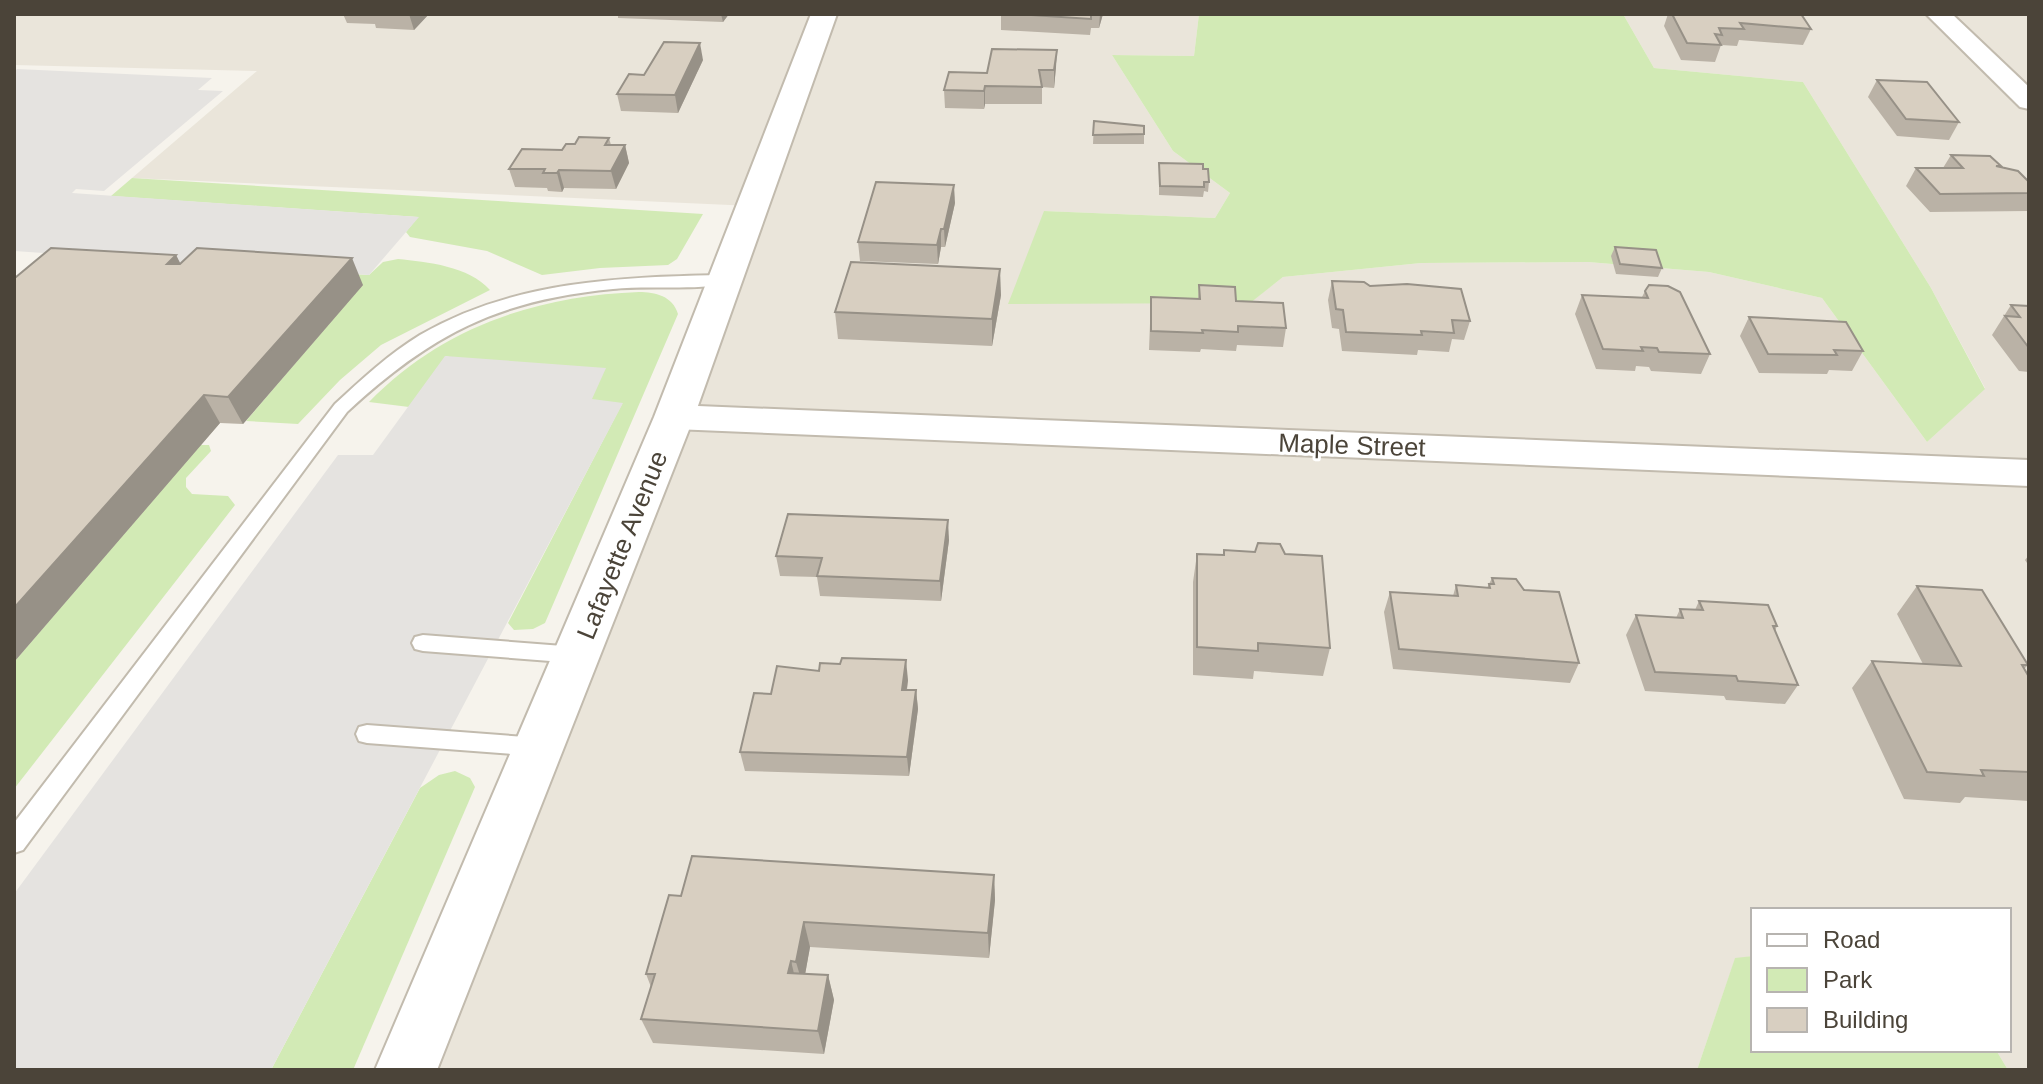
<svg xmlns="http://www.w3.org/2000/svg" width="2043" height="1084" font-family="Arial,sans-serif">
<rect width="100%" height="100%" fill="#f6f3ec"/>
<polygon fill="#eae5da" points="14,14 1199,14 1194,56 1112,55 1173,151 1230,193 1215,218 1044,211 1249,303 1283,277 1421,263 1588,262 1709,272 1822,298 1927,442 1985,388 1931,288 1803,82 1654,68 1623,14 2029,14 2029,1070 2008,1070 1996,1050 2009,1050 2009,910 1753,910 1753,956 1735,959 1697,1070 402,1070 752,206 132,178 257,71 14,65"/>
<g fill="#d2eab5">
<polygon points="1199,14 1623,14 1654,68 1803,82 1931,288 1985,389 1927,442 1822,298 1709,272 1588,262 1421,263 1283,277 1250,303 1008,304 1044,211 1215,218 1230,193 1173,151 1112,55 1194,56"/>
<polygon points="132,178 703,214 677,259 668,265 600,268 542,275 487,251 410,237 406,232 418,217 111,196"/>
<path d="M 398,259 C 427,262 469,266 490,290 L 381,345 L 340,380 L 298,424 L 246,421 L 362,285 L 254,268 L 369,275 L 383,262 Z"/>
<path d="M 639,292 C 655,292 673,296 678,314 L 545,623 L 533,629 L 514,630 L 508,623 L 622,404 L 596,401 L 446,356 L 409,407 L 369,402 C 442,327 536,296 639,292 Z"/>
<polygon points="200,445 209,445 211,451 186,478 186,487 192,494 228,496 235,505 14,789 14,662"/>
<polygon points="455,771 470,778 475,787 353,1070 271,1070 420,788 439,775"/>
<polygon points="1753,956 1753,1050 1996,1050 2008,1070 1697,1070 1735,958"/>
</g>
<g fill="#e5e3e0">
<polygon points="17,69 212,78 198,90 223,91 104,191 76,189 72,193 419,217 369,275 14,251 14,72"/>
<polygon points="445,356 606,368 592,399 623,403 271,1070 14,1070 14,894 338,455 373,455"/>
</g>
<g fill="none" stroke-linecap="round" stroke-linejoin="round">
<g stroke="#c2bbae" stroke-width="4">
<g id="service">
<path d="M 723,275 L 731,280 L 729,283 C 696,291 648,285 613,289 C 498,300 431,334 347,412 L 23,850 L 14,853 L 14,823 L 335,404 C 362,379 389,354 420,335 C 512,281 620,277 723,275 Z"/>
<polygon points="423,635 576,647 584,649 587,655 584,661 576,663 423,651 415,649 412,643 415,637"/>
<polygon points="367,725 539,738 547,740 551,747 547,754 539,756 367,743 359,741 356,734 359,727"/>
</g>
</g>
<g stroke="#c2bbae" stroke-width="4">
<g id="minor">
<polygon points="1926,14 1952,14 2029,87 2029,109 2020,107"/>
<polygon points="674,405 2029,460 2029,486 674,429 661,425 656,417 661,409"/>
</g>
</g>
<g stroke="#c2bbae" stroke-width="4">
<polygon id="tertiary" points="811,14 837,14 694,417 437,1070 375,1070 654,417"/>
</g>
<use href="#service" fill="#fff" fill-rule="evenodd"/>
<use href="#minor" fill="#fff" fill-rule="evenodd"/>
<use href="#tertiary" fill="#fff" fill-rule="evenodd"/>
</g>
<g fill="#bab2a6">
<polygon points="343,14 429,14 414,30 376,28 375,24 347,23"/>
<polygon points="530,14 567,14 566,15"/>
<polygon points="618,14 729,14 723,22 618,18"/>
<polygon points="1001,14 1103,14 1099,28 1091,28 1090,35 1001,30"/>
<polygon points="1668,14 1789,14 1811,29 1803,45 1739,40 1737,46 1721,45 1715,62 1681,60 1664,26"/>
<polygon points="703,60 678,113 621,111 617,94 644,75"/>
<polygon points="1056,67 1054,88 1042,87 1042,104 985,104 984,109 945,108 944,90 987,73"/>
<polygon points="1877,80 1959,122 1949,140 1897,136 1868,97"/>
<polygon points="1094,121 1144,134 1144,144 1093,144"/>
<polygon points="609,138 611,145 625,145 629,163 616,189 564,188 562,192 548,191 547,188 515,187 509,169 562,150 575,144"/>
<polygon points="1951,155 2001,167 2029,182 2029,209 2028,211 1930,212 1906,186 1916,168 1943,168"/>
<polygon points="1159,163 1203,169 1209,182 1208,192 1204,191 1203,197 1159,195"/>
<polygon points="955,203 945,247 941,247 938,264 860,261 858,242"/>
<polygon points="1615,247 1662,268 1658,277 1616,274 1611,256"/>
<polygon points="176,255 180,264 363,285 243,424 220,423 14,662 14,277"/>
<polygon points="1332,281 1370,286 1470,321 1464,340 1452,339 1449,352 1418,350 1417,355 1342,351 1339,329 1332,328 1328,300"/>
<polygon points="1199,285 1236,301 1286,328 1283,347 1237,345 1236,351 1201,349 1200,352 1149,350 1151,297 1198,299"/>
<polygon points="1645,291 1710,354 1701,374 1651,371 1649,367 1636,366 1635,371 1596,369 1575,314 1582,295 1642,297"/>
<polygon points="1001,295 992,346 838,339 835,312"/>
<polygon points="2011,305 2029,306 2029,372 2019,371 1992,335"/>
<polygon points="1749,317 1863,351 1852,371 1829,370 1827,374 1759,373 1740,336"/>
<polygon points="949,540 941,601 820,596 817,577 780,576 776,556"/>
<polygon points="1224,550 1330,648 1323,676 1254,671 1253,679 1193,675 1193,582 1197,554 1223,555"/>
<polygon points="2029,555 2029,566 2025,560"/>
<polygon points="1492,578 1579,663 1570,683 1393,669 1384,612 1390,592 1453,596 1456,585 1487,588"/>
<polygon points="1917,586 2028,665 2024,669 2029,677 2029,801 1965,797 1960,803 1904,799 1852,688 1872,661 1923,664 1897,614"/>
<polygon points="1699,601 1777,626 1775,631 1798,685 1785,704 1726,700 1724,696 1645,691 1626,635 1636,615 1676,618 1680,609 1695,610"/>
<polygon points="908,680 907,690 916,690 918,709 909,776 745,771 740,752 771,694"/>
<polygon points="994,875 995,900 989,958 810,947 805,974 828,975 834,1000 824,1054 653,1043 641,1019 651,987 646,974 681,896"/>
</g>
<g fill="#979187">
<polygon points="409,14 429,14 414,30"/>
<polygon points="721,14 729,14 723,22"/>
<polygon points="1100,14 1103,14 1099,28"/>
<polygon points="700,43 703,60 678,113 675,95"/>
<polygon points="1057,50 1056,67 1054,88 1054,70"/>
<polygon points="985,86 985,104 984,109 984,91"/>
<polygon points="625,145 629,163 616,189 611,171"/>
<polygon points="559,170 564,188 562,192 557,173"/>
<polygon points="954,185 955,203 945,247 944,229"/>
<polygon points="941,229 941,247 938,264 937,245"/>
<polygon points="176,255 190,282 167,264"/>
<polygon points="352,258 363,285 243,424 228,397"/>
<polygon points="1000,269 1001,295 992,346 992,319"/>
<polygon points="204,395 220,423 14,662 14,608"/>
<polygon points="948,520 949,540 941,601 940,581"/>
<polygon points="906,660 908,680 904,709 902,690"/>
<polygon points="916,690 918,709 909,776 907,757"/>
<polygon points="994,875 995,900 989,958 988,933"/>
<polygon points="804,922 810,947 803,986 796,962"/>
<polygon points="791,961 797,986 788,973"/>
<polygon points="828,975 834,1000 824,1054 818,1031"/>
</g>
<g fill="#d8cfc1" stroke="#979187" stroke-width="2">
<polygon points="1016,14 1091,14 1091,19"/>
<polygon points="1672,14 1801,14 1811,29 1740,23 1744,29 1719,28 1722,35 1715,34 1721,45 1687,43"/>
<polygon points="664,42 700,43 675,95 617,94 629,74 644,75"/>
<polygon points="992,49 1057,50 1054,70 1039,70 1042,87 985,86 984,91 944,90 949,72 987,73"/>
<polygon points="1877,80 1927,82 1959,122 1906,119"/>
<polygon points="1094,121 1144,126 1144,134 1093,135"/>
<polygon points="579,137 609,138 605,145 625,145 611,171 559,170 557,173 543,173 545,169 509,169 522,149 562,150 566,144 575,144"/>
<polygon points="1951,155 1990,156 2001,166 1996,166 2018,171 2029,182 2029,193 1940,194 1916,168 1963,168"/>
<polygon points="1159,163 1203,164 1203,169 1208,169 1209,182 1204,182 1204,187 1160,186"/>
<polygon points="876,182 954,185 944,229 941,229 937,245 858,242"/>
<polygon points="1615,247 1656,250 1662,268 1620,264"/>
<polygon points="51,248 176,255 167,264 180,264 197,248 352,258 228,397 204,395 14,608 14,277 16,277"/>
<polygon points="851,262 1000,269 992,319 835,312"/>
<polygon points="1332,281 1364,282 1370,286 1407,284 1461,289 1470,321 1452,320 1454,333 1421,331 1422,335 1346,332 1343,310 1336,309"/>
<polygon points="1199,285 1235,287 1236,301 1283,303 1286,328 1238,326 1238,332 1202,330 1203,333 1151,331 1151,297 1200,299"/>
<polygon points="1649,285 1668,286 1680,292 1710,354 1659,352 1657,348 1641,347 1643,351 1603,349 1582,295 1648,298 1645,291"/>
<polygon points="2011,305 2029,306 2029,348 2005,316 2020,317"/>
<polygon points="1749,317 1846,322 1863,351 1834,350 1837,355 1768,354"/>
<polygon points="788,514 948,520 940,581 817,576 822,558 776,556"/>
<polygon points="1258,543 1280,544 1285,554 1322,556 1330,648 1258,643 1258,651 1197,647 1197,554 1224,555 1224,550 1255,552"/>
<polygon points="1492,578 1516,579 1524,590 1559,592 1579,663 1399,649 1390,592 1458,596 1456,585 1490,588 1489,584 1494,584"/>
<polygon points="1917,586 1982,590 2028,665 2022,665 2029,677 2029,772 1981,770 1984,776 1927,772 1872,661 1961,666"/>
<polygon points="1699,601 1768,605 1777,626 1773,626 1798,685 1738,681 1736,676 1655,672 1636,615 1683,618 1680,609 1703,610"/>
<polygon points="842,658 906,660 902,690 916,690 907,757 740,752 754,693 771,694 777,666 819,671 820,663 840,664"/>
<polygon points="692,856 994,875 988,933 804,922 796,962 791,961 788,973 828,975 818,1031 641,1019 655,974 646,974 669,895 681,896"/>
</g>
<g text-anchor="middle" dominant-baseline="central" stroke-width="6" stroke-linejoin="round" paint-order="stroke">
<g font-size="26" fill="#4b4439" stroke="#fff">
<text transform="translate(1352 445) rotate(2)">Maple Street</text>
<text transform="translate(622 545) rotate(-68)">Lafayette Avenue</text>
</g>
</g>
<rect width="2043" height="1084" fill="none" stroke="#4b4439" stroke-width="32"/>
<rect x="1751" y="908" width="260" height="144" fill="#ffffff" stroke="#b7b4b0" stroke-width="2"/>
<rect x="1767" y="934" width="40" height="12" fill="#ffffff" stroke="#b7b4b0" stroke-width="2"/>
<text x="1823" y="948" font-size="24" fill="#4b4439">Road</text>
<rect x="1767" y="968" width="40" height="24" fill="#d2eab5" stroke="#b7b4b0" stroke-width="2"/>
<text x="1823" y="988" font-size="24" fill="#4b4439">Park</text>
<rect x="1767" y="1008" width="40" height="24" fill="#d8cfc1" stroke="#b7b4b0" stroke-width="2"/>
<text x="1823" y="1028" font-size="24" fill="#4b4439">Building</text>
</svg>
